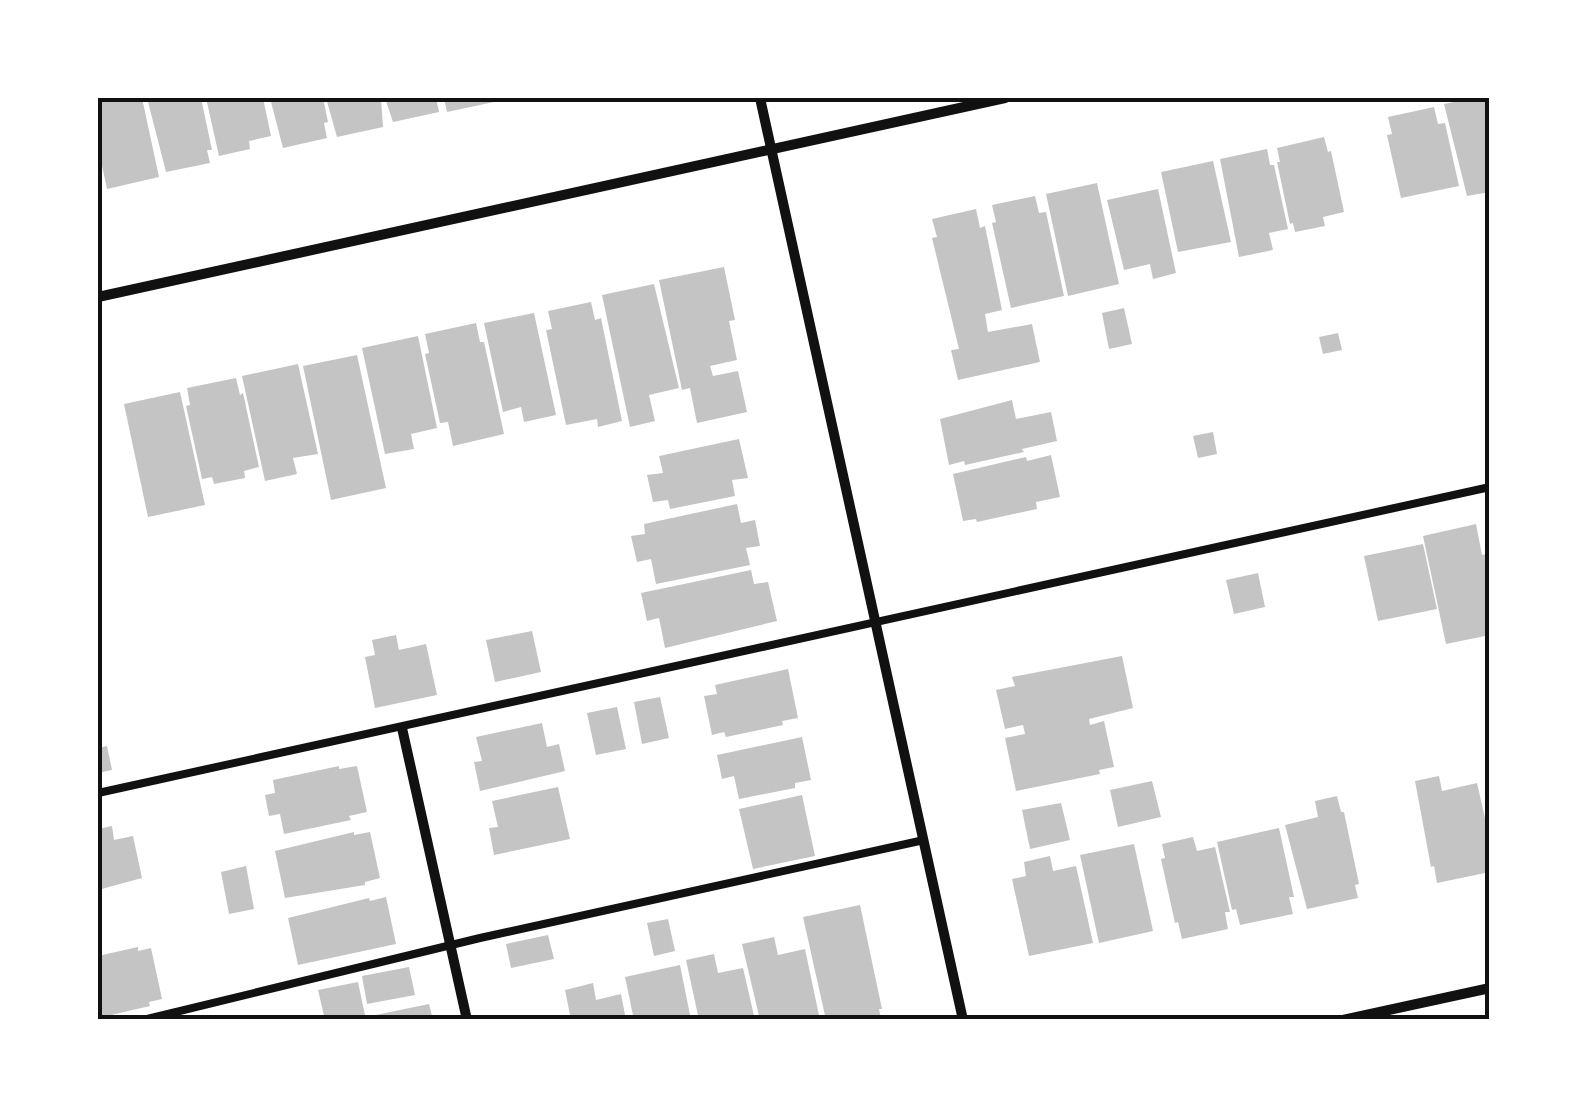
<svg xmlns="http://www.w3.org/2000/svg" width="1587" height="1117" font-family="'Sofia Sans Condensed',sans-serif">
<rect width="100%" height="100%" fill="#fff"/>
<g fill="#c4c4c4">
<polygon points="108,98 142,98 159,177 107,189 98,147 98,102 108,100"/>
<polygon points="147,98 201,98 212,150 207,150 210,163 166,172"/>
<polygon points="206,98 263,98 271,136 249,141 250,149 219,156"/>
<polygon points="270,98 323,98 328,122 324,123 327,138 283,148"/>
<polygon points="326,98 381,98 383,127 337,137"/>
<polygon points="385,98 436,98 439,112 393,122"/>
<polygon points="444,98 498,98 499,101 447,112"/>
<polygon points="1473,98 1490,98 1490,192 1467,196 1444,104"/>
<polygon points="1434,107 1438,124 1445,123 1459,186 1401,198 1387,135 1392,134 1388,117"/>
<polygon points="1324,137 1328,152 1331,151 1344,212 1323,217 1325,226 1295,232 1293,223 1290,224 1277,162 1280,162 1277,148"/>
<polygon points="1267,149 1270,165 1274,165 1288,229 1269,233 1273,250 1239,257 1220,159"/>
<polygon points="1213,161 1231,242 1178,252 1161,172"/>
<polygon points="1097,183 1119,284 1068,296 1046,194"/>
<polygon points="1158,189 1176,273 1153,279 1150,264 1124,270 1107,200"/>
<polygon points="1035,196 1039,213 1046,212 1064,296 1011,308 992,223 996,222 992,205"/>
<polygon points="976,209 980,228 985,226 1002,310 985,314 988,332 1032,324 1040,362 958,380 951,350 959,349 932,238 937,237 932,219"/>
<polygon points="724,267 735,320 729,321 737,360 710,366 713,376 738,371 747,412 697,423 690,388 682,390 659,280"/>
<polygon points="654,284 679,388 649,395 655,421 630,427 602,295"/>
<polygon points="591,302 595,320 601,318 622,421 598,427 597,419 566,425 546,330 552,329 548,311"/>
<polygon points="1124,308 1132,344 1109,349 1102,313"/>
<polygon points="534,313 556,415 524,422 521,407 503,412 484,323"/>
<polygon points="476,323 480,342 484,342 504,434 453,446 448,422 440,423 425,354 429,353 425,334"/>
<polygon points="1338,333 1342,350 1323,354 1319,337"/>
<polygon points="418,336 437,428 411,434 414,449 385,454 362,348"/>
<polygon points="357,355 386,488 331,500 303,366"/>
<polygon points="298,364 318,454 293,458 297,474 265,481 242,376"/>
<polygon points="236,378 240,395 243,393 259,467 244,471 245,478 214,484 212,477 202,479 186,406 190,405 187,388"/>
<polygon points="180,392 205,505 148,517 124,404"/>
<polygon points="1012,400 1016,419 1051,412 1057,441 1022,449 1024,452 965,465 964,461 949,465 940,419"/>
<polygon points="1213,432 1217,454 1198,458 1193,436"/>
<polygon points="739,439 748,478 732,480 735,496 670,509 668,500 653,502 647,475 663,473 659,456"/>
<polygon points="1051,455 1060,497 1036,502 1037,509 977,522 976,519 963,521 953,474 1026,457 1027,461"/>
<polygon points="737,504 741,523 755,520 760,546 746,548 750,565 656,584 651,559 637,562 631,536 645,534 644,524"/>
<polygon points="1476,524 1482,555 1490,553 1490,572 1486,572 1490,589 1490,635 1446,644 1423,536"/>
<polygon points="1423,544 1437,609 1378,621 1364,556"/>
<polygon points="751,570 754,584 768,582 777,621 665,648 659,618 647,621 641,593"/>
<polygon points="1258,573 1265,607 1234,614 1226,580"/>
<polygon points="532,631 541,672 495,682 486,640"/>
<polygon points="396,635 399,650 426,644 437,695 375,708 365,657 375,655 372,640"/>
<polygon points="1122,656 1133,708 1089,719 1090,725 1104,721 1114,767 1099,770 1100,774 1016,791 1005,738 1025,734 1023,725 1005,729 996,690 1015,686 1012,677"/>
<polygon points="788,669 798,718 782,721 783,725 726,737 724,732 712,735 704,696 717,694 715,685"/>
<polygon points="660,697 669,738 642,744 634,702"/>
<polygon points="617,707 626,749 596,755 587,713"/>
<polygon points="542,723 547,747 559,744 565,771 480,791 474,762 482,761 476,737"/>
<polygon points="802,737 811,780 795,783 795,788 739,799 734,776 722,779 717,755"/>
<polygon points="107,746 112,770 98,773 98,748"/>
<polygon points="339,766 339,769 357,766 367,812 349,816 351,820 284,834 280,814 269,816 265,795 275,793 273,780"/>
<polygon points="1439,776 1442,791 1477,783 1490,840 1490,872 1437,883 1434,866 1431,867 1415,781"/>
<polygon points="1152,781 1161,817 1118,827 1110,790"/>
<polygon points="558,787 570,839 494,855 489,828 498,827 492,801"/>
<polygon points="802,795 815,856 753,869 739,809"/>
<polygon points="1337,796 1341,812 1344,812 1359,884 1355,885 1358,898 1307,909 1285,825 1318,817 1315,801"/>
<polygon points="1061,803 1070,840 1030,849 1022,810"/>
<polygon points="112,826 114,840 133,836 142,878 98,890 98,829"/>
<polygon points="1279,828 1294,897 1289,897 1293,914 1240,925 1236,909 1232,910 1217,842"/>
<polygon points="354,832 354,835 370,832 380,878 365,882 365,885 285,898 275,851"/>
<polygon points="1193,837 1197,851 1215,847 1230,912 1225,912 1228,929 1182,939 1178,922 1175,923 1161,859 1165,858 1162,844"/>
<polygon points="1134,844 1153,931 1099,943 1080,855"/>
<polygon points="1050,856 1053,871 1076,866 1093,943 1029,956 1012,879 1026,876 1024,862"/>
<polygon points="246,866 254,909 229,914 221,872"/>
<polygon points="386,897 396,944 298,965 288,918 369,898 370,901"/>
<polygon points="860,905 882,1009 879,1009 881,1019 826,1020 803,917"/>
<polygon points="668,919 675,951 654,956 647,923"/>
<polygon points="548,935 554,959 511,968 506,944"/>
<polygon points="774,937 778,955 805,949 820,1020 760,1020 742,944"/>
<polygon points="138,947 138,951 151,948 162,999 149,1002 150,1006 98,1018 98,956"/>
<polygon points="714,954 718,973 743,968 755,1020 699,1020 686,960"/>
<polygon points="680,965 691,1020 634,1020 625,977"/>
<polygon points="409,967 415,995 367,1004 362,976"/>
<polygon points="358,982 366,1020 325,1020 318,990"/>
<polygon points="593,983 596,1000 621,994 626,1020 571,1020 565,990"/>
<polygon points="429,1004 433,1020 372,1020 371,1016"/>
</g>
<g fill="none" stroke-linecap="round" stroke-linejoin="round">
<g stroke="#111" stroke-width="8">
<polyline points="98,793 1490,487"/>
<polyline points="143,1020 480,938 924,840"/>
</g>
<g stroke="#111" stroke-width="10">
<polyline points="760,98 963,1020"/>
<polyline points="98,297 1005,98"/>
<polyline points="402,728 467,1020"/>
<polyline points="1343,1020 1490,988"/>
</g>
</g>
<rect width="1587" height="1117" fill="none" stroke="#ffffff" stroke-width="200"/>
<rect x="100" y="100" width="1387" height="917" fill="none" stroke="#111" stroke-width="4"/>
</svg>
